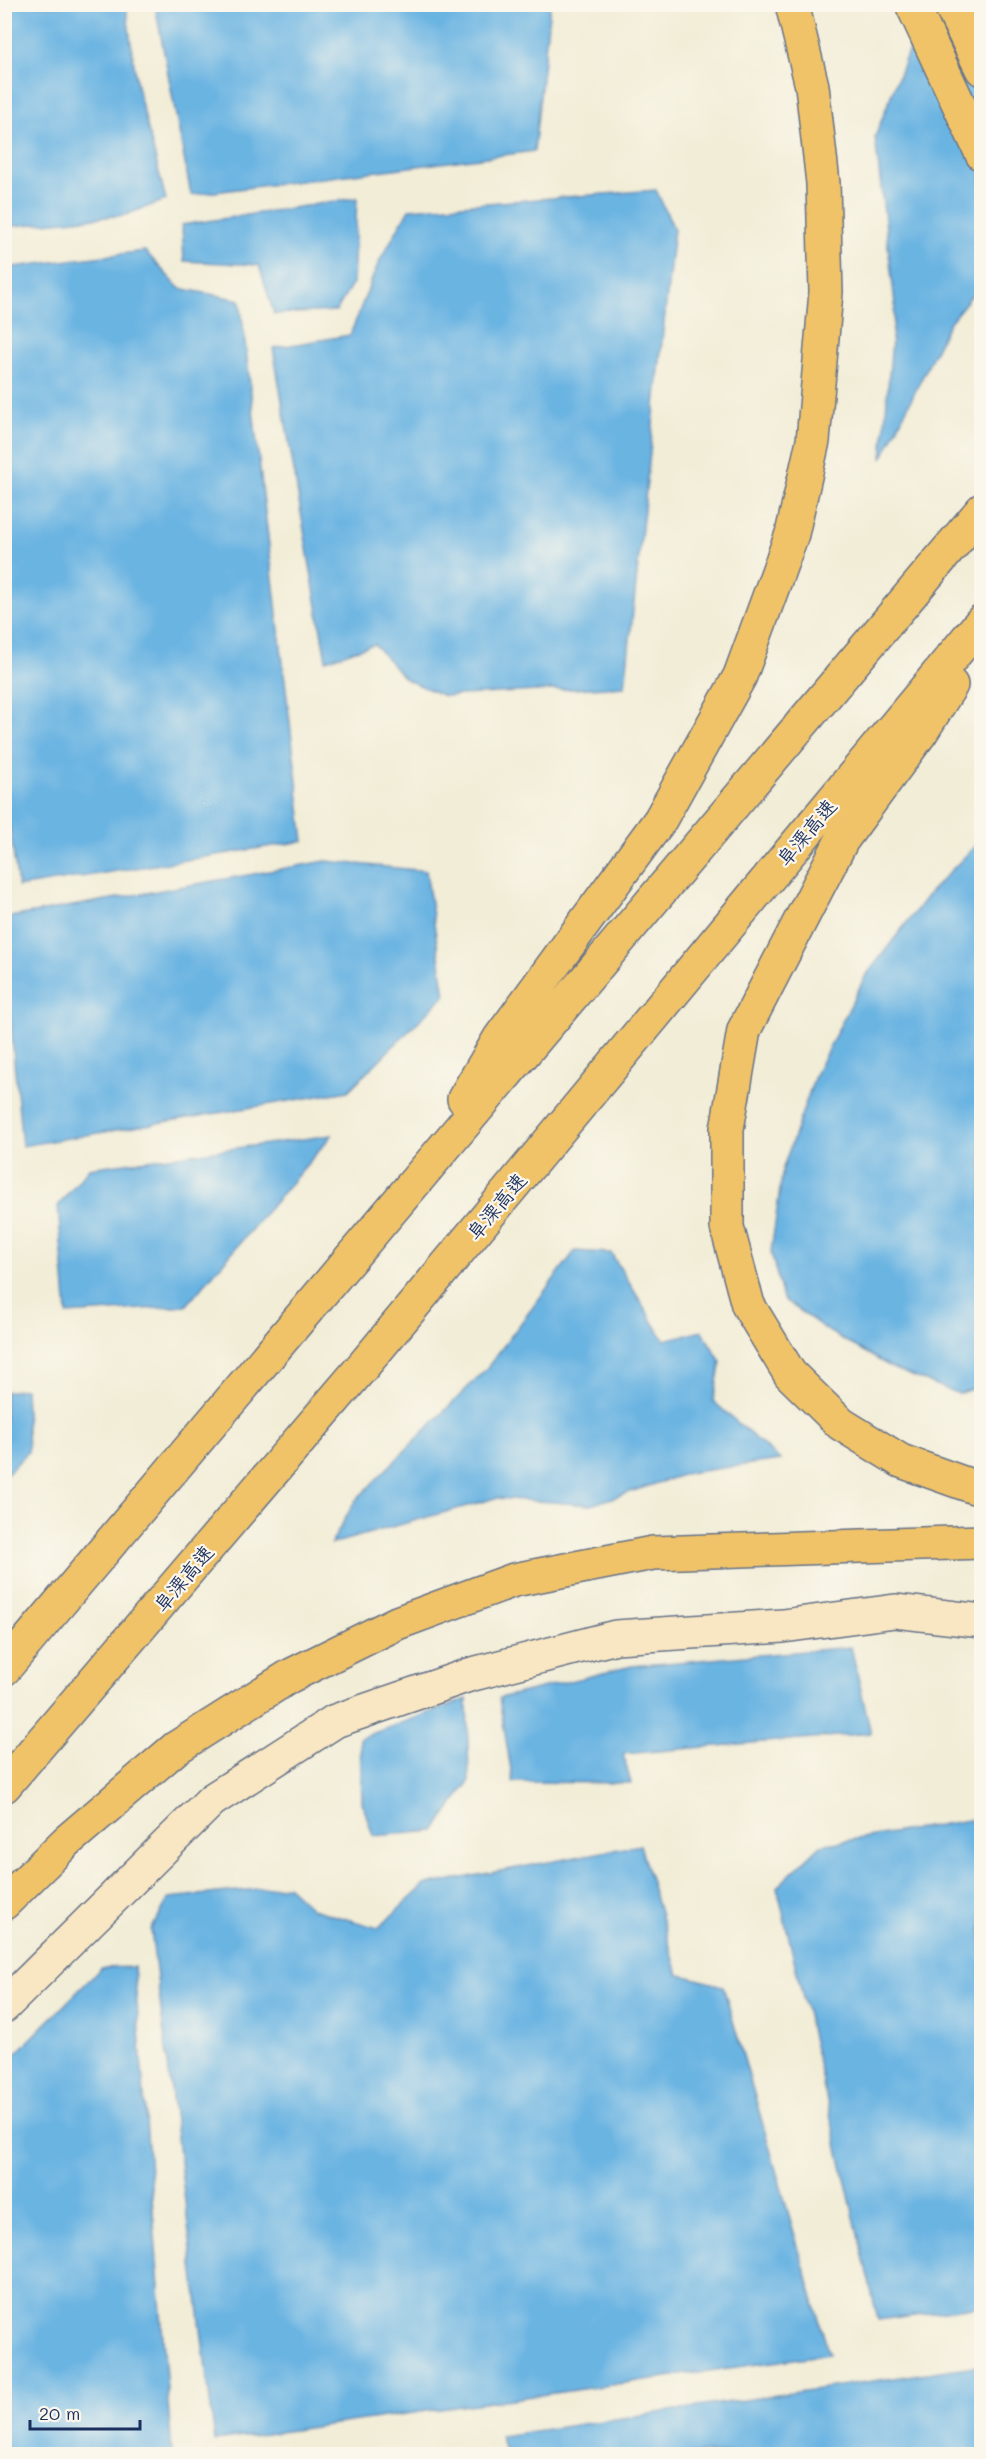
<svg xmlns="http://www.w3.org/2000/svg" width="986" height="2459" font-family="Mali,'LXGW WenKai TC',sans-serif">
<rect width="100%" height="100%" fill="#fbf7ec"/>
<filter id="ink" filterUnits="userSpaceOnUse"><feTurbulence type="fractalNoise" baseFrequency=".0167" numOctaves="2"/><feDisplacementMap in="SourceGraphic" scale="12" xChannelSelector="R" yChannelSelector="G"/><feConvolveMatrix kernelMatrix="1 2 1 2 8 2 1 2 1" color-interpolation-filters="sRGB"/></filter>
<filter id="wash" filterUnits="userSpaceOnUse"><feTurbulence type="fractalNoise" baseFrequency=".008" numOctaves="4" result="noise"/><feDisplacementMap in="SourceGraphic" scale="24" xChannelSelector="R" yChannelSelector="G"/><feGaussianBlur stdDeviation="1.35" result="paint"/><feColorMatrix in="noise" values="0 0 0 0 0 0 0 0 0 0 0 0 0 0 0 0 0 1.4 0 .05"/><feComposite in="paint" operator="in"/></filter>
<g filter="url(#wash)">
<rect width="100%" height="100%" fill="#f2edd7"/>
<g fill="#6ab4e2" stroke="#4272a0" stroke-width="1.5">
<polygon points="4,5 126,5 137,86 166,200 125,215 5,227"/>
<polygon points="155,5 550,5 534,151 191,195"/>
<polygon points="926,5 981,5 981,284 949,323 882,459 895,304 875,137"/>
<polygon points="656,190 674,229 625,686 444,696 405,679 374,644 326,660 273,348 350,335 378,264 409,209"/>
<polygon points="357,198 353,283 336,311 274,314 259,265 184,261 182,225"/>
<polygon points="145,251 179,288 240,300 304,841 18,887 4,786 5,268"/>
<polygon points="981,840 982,1385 959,1394 894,1369 830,1332 783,1299 771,1252 783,1168 816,1073 865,977 931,891"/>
<polygon points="326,861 426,871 445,995 348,1091 22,1146 5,964 5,918"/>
<polygon points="332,1135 186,1306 67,1314 58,1206 89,1168"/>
<polygon points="575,1251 611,1253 664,1340 702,1331 721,1362 713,1401 780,1460 688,1473 591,1505 496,1498 331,1544 355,1501 487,1368"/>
<polygon points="25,1389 28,1452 5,1476 5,1392"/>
<polygon points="851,1647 871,1733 623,1754 631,1783 513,1782 499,1698 632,1666"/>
<polygon points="467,1699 469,1782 434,1831 373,1836 362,1802 360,1738"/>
<polygon points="981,1818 981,2306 878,2320 777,1887 821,1845"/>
<polygon points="640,1845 678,1974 723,1986 829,2354 215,2441 151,1930 169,1898 287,1886 312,1909 378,1928 425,1885"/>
<polygon points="134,1967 172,2454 5,2454 5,2065 101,1968"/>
<polygon points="981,2365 981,2454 506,2454 500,2436"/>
</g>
</g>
<g filter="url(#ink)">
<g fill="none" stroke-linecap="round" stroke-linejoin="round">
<g stroke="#667288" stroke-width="36">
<polyline id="secondary" points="4,2006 212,1800 335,1721 469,1675 616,1637 783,1626 895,1611 982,1621"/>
</g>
<g stroke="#667288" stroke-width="36">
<g id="highway">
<polyline points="912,4 982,154"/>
<polyline points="950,4 982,69"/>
<polyline points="951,685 922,731 842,840 744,1030 727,1129 727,1227 748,1305 790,1374 841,1424 901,1461 974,1487 982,1487"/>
<polyline points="464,1099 500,1038 660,820 740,676 792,534 813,441 826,292 823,183 812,86 792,4"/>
<polyline points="4,1669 982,510"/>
<polyline points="4,1786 363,1366 982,621"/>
<polyline points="4,1903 66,1842 176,1748 290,1676 397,1623 514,1580 653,1553 982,1542"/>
</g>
</g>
<use href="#secondary" stroke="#f9e7c3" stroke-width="33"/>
<use href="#highway" stroke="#f1c369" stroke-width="33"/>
</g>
</g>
<g text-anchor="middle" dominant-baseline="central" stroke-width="4.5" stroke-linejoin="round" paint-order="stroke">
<g font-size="20" fill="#1b2f5e" stroke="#fbf7ec">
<text transform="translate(806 832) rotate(-50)">阜溧高速</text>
<text transform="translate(496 1206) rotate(-50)">阜溧高速</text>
<text transform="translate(183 1578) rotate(-50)">阜溧高速</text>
</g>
</g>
<rect width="986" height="2459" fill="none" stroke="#fbf7ec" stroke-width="24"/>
<path d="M30 2420v9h110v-9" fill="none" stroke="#1b2f5e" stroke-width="3"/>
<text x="39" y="2420" font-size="18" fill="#1b2f5e" stroke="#fbf7ec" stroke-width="4.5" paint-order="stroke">20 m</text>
</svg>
